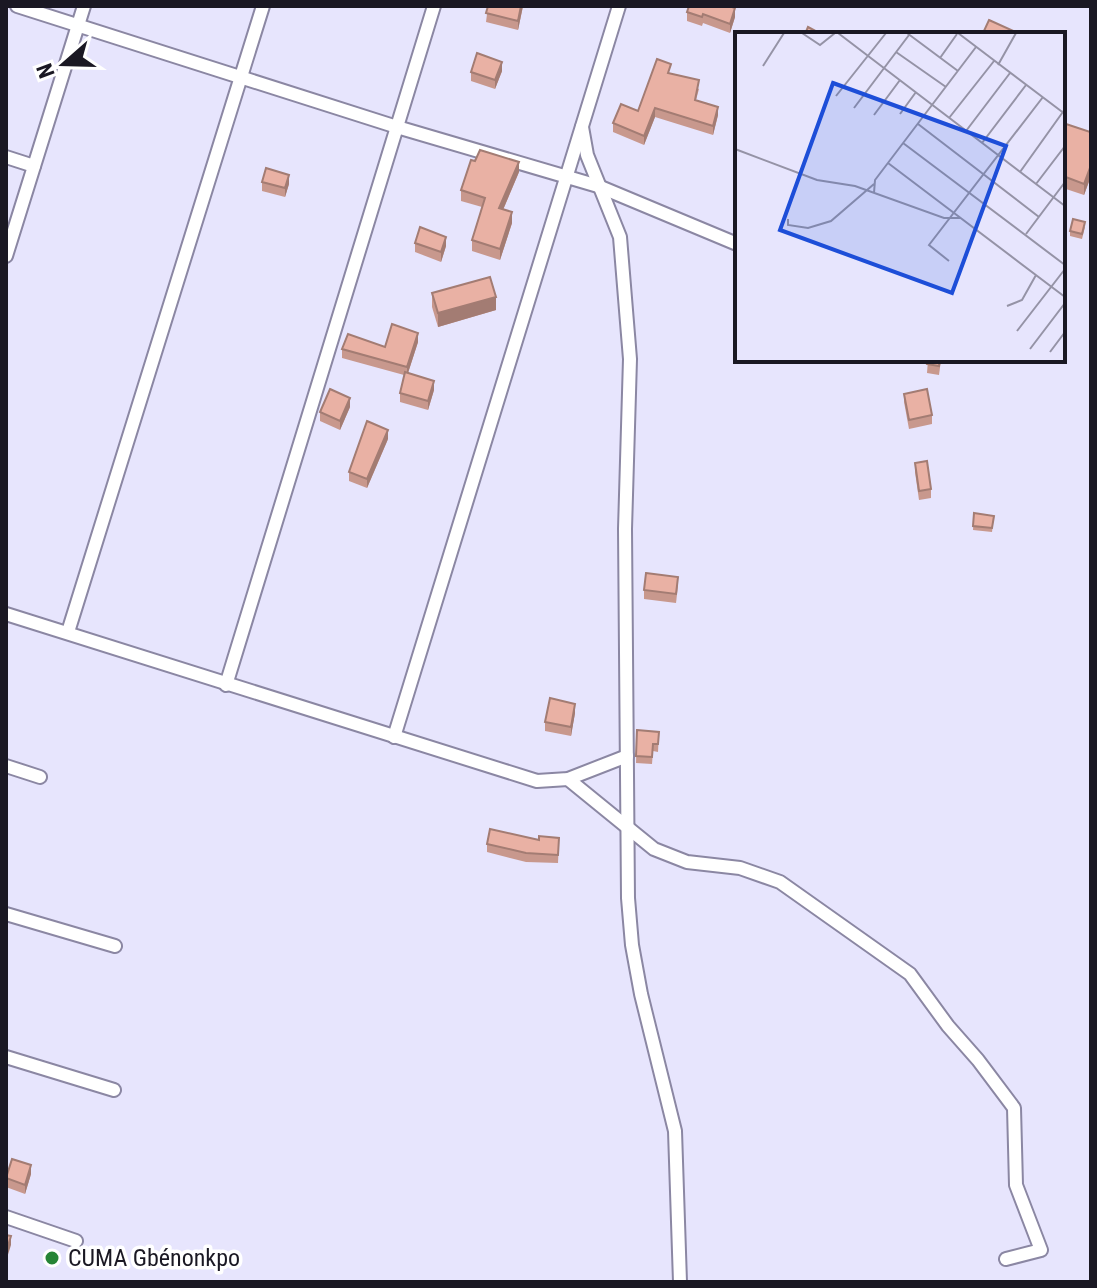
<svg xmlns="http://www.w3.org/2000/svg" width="1097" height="1288" font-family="'Roboto Condensed',sans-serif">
<rect width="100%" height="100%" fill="#e7e5fd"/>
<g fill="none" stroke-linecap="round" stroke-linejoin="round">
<g stroke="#8b87a3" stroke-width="16">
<g id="street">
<polyline points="17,6 397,127 598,186 737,244"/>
<polyline points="582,127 587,155 620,237 630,359 625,529 628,898 632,945 641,994 675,1131 680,1282"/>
<polyline points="6,157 34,166"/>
<polyline points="6,256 84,6"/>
<polyline points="6,614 537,781 568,779 627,756"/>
<polyline points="68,632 263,6"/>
<polyline points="226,685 434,6"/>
<polyline points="394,737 619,6"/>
<polyline points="6,766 40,777"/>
<polyline points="568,779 654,849 687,862 740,868 780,882 910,974 948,1026 978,1060 1014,1108 1016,1185 1041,1250 1006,1259"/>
<polyline points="6,914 115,946"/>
<polyline points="6,1057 114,1090"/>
<polyline points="6,1217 76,1241"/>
</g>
</g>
<use href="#street" stroke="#fff" stroke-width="12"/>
</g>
<g fill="#c8988d">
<polygon points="488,6 523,6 518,30 486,22"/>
<polygon points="687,12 735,17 730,33 703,23 702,26 687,21"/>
<polygon points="502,71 495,89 471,81 471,72"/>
<polygon points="671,74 699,89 696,100 718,115 713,135 655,117 644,145 613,132 613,123 638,111"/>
<polygon points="1063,123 1090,132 1091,127 1091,176 1084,195 1063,188"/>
<polygon points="519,172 503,210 512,223 500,260 472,251 472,240 482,207 461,201 461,190"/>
<polygon points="262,182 289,184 285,197 262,191"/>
<polygon points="1085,227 1082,239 1070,236 1070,231"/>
<polygon points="415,243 446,246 441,262 415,252"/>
<polygon points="432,293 496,310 438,327 432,307"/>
<polygon points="418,342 408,373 434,390 428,410 400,402 400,393 404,375 342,358 342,349 385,347"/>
<polygon points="928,360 941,360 939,375 927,373"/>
<polygon points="904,394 932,415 932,424 909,429 904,402"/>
<polygon points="350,407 340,430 320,421 320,412"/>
<polygon points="388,439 367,488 349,481 349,472"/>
<polygon points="915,463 931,489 931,498 919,500 915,472"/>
<polygon points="974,513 994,516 992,532 973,530"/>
<polygon points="678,586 676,603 644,599 644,590"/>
<polygon points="575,713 571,736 545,731 545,722"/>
<polygon points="637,730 659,732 658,752 653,751 652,764 636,763"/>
<polygon points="559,838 558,863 526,862 487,852 487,844"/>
<polygon points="31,1174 25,1194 6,1187 6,1176"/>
</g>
<g fill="#a37c73">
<polygon points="521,6 523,6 518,30 518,21"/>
<polygon points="735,8 735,17 730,33 730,24"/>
<polygon points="502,62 502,71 495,89 495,80"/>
<polygon points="718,107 718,115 713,135 713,126"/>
<polygon points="655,108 655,117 644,145 644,136"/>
<polygon points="519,162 519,172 499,219 499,208"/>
<polygon points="1091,165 1091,176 1084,195 1084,184"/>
<polygon points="289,175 289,184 285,197 285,188"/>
<polygon points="512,212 512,223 500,260 500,249"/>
<polygon points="446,237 446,246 441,262 441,252"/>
<polygon points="496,297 496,310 438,327 438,313"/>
<polygon points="418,333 418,342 407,376 407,367"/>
<polygon points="434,381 434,390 428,410 428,401"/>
<polygon points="350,398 350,407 340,430 340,421"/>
<polygon points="388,430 388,439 367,488 367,479"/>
<polygon points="575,704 575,713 571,736 571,727"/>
<polygon points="31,1165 31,1174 25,1194 25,1185"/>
<polygon points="11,1236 11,1245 6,1261 6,1252"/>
</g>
<g fill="#e9b1a4" stroke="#a37c73" stroke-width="2">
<polygon points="488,6 521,6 518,21 486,13"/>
<polygon points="689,6 729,6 735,8 730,24 703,14 702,17 687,12"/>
<polygon points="989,20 1018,33 1018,34 983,33"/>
<polygon points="808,27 821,34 805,34"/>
<polygon points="477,53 502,62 495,80 471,72"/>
<polygon points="657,59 671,64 668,73 699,80 695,100 718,107 713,126 655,108 644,136 613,123 621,104 638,111"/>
<polygon points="1063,123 1090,132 1091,127 1091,165 1084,184 1063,176"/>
<polygon points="480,150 519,162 499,208 512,212 500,249 472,240 485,198 461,190 471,160 475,161"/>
<polygon points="266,168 289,175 285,188 262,182"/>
<polygon points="1073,219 1085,222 1082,234 1070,231"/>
<polygon points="420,227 446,237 441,252 415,243"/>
<polygon points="490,277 496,297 438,313 432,293"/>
<polygon points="392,324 418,333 407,367 342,349 348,334 385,347"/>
<polygon points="928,360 940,360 939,366 927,364"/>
<polygon points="405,372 434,381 428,401 400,393"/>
<polygon points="330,389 350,398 340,421 320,412"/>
<polygon points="927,389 932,415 909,420 904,394"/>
<polygon points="367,421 388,430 367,479 349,472"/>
<polygon points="927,461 931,489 919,491 915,463"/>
<polygon points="974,513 994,516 992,528 973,526"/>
<polygon points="646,573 678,577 676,594 644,590"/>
<polygon points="550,698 575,704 571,727 545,722"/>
<polygon points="637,730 659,732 658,744 653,744 652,757 636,756"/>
<polygon points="490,829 539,840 539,836 559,838 558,855 526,853 487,844"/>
<polygon points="12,1159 31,1165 25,1185 6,1178"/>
<polygon points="6,1235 11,1236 6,1252"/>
</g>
<circle fill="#268436" stroke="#fff" stroke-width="3" cx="52" cy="1258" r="8"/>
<g text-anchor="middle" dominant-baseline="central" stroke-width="7" stroke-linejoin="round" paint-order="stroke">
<g font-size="24" fill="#1a1823" stroke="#fff" text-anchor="start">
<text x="68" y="1258">CUMA Gbénonkpo</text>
</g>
</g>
<g transform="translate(735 32)">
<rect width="330" height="330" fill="#e7e5fd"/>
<path fill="none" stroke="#9593a6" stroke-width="2" d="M 67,1 L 85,13 L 100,1M 103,1 L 330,174M 172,1 L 223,39M 223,1 L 330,82M 161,20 L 211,55M 205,26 L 222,2M 263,33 L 281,1M 28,34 L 49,1M 101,64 L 151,1M 119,76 L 174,3M 165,82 L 181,60M 139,83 L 165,48M 214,86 L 259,29M 183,92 L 304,185M 231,99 L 275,41M 168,111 L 330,233M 247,111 L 291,53M 0,117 L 82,148 L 120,154 L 209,186 L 225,186M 153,131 L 330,265M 285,140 L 330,77M 301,152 L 330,114M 139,161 L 140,148 L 241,15M 53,187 L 53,193 L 73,196 L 96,189 L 139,152M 291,202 L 330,150M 214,229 L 194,213 L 308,65M 272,274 L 287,268 L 301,243M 282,299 L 330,237M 295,317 L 330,271M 315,320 L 330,300"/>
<path fill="#1d4ed8" fill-opacity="0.15" stroke="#1d4ed8" stroke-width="4" d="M 98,51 L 271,114 L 217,261 L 45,198 Z"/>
<rect width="330" height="330" fill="none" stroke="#1a1823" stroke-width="4"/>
</g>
<rect width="1097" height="1288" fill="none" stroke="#1a1823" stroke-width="16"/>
<g transform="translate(64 64) rotate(250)" stroke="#ffffff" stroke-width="6" paint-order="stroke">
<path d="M0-6L14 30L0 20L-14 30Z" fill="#1a1823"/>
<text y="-12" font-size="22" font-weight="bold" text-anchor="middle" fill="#1a1823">N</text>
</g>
</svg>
